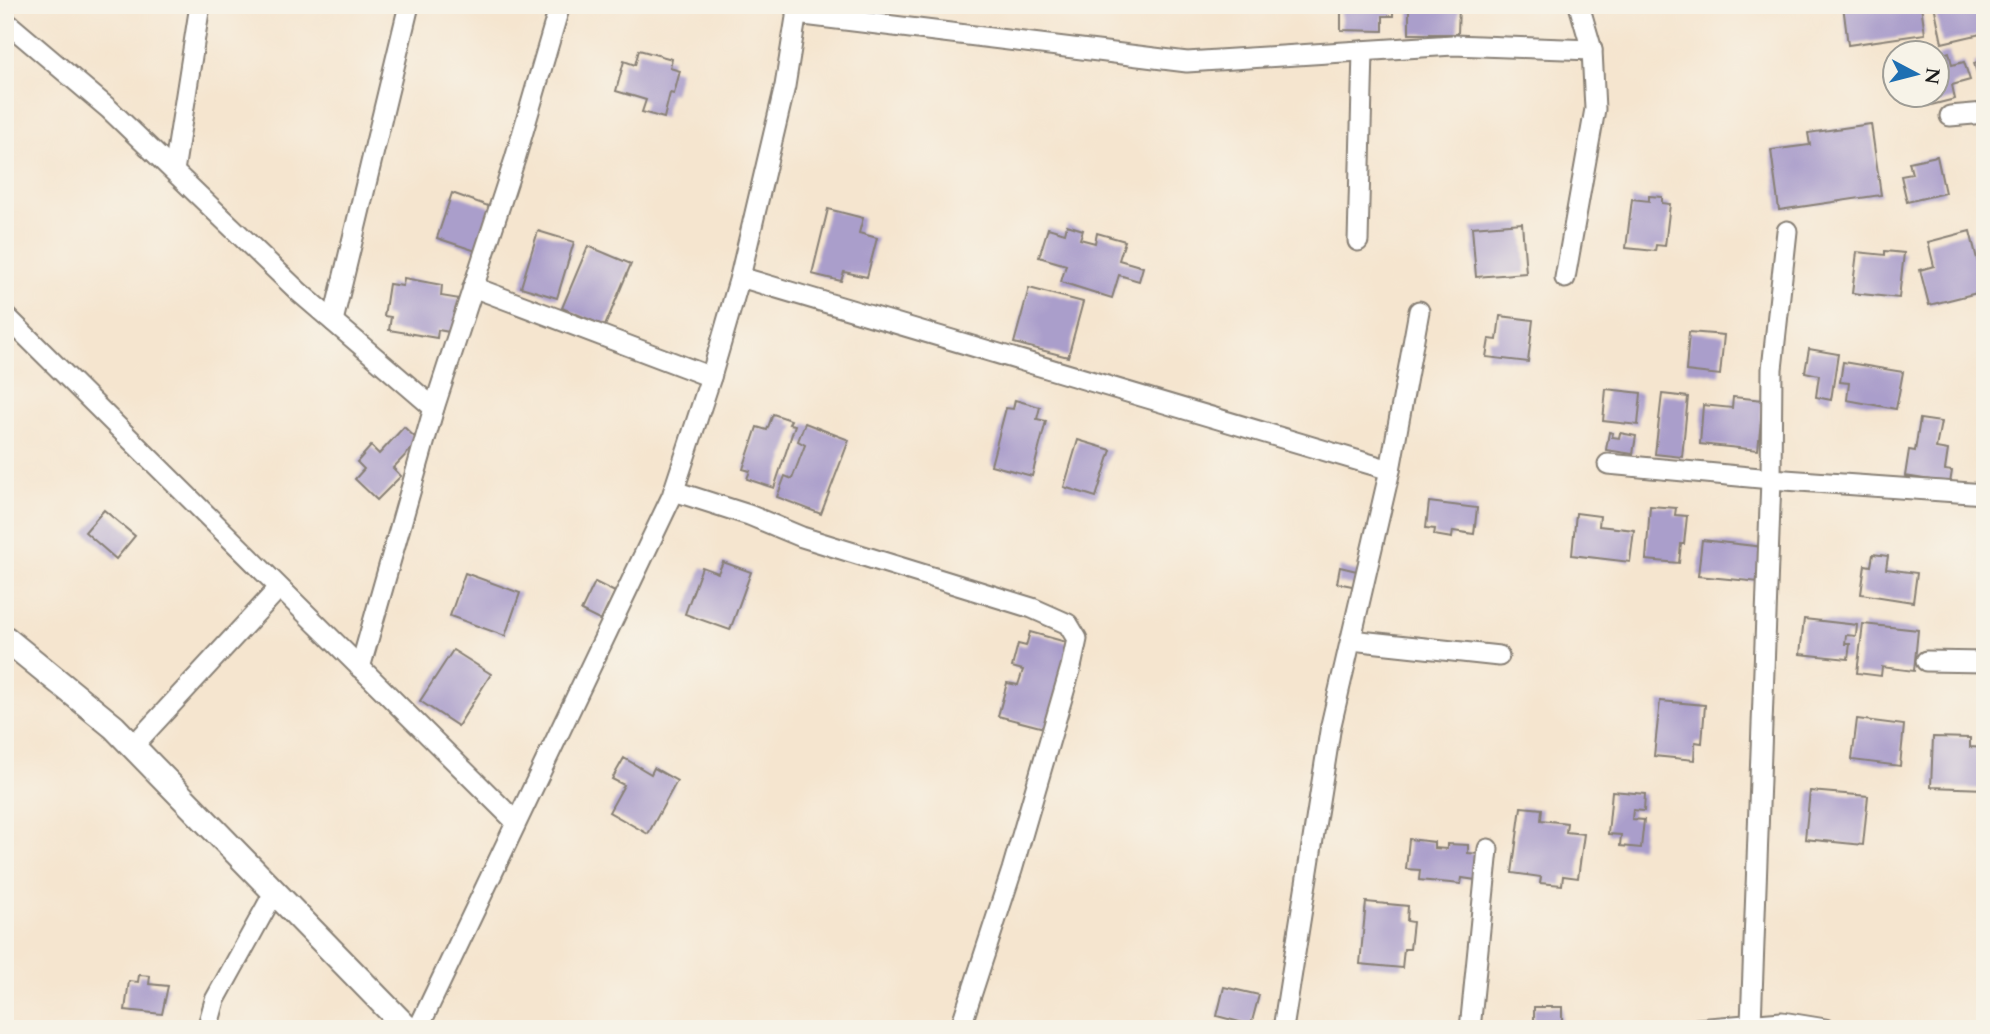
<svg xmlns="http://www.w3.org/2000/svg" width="1990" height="1034" font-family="Cardo,serif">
<rect width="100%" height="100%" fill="#f7f3e8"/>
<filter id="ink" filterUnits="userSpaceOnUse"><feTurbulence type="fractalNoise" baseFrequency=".0143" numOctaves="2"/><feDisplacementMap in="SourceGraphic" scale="14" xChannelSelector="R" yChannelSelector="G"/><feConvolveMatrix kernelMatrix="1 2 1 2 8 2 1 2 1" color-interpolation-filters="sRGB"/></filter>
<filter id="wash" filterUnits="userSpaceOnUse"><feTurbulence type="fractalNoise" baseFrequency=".00686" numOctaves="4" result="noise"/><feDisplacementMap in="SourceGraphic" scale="28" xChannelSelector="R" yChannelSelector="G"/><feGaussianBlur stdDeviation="1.57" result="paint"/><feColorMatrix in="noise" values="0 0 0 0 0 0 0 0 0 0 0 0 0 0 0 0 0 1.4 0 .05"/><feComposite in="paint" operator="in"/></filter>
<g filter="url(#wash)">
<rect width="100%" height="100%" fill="#f5e5cf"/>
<g id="blocks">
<g fill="#aa9ecb">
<polygon points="1341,5 1393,5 1393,16 1383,16 1383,31 1341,30"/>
<polygon points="1409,5 1459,5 1458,34 1409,34"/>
<polygon points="1843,5 1921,5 1925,34 1848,45"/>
<polygon points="1934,5 1985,5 1985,33 1942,43"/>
<polygon points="639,50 672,59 670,68 680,71 674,94 670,93 664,118 642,112 646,100 616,91 624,61 635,65"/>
<polygon points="1949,52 1952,65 1964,62 1970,80 1952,85 1955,99 1927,106 1924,94 1938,94 1938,56"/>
<polygon points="1985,59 1985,96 1984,96 1974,63"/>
<polygon points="1871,124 1881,195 1779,210 1771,150 1810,145 1808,133"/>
<polygon points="1937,156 1945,193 1907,202 1901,176 1912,174 1909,162"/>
<polygon points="452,193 494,208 479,252 437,238"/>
<polygon points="1649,196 1662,197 1662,203 1670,204 1665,246 1656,245 1655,251 1626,248 1632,199 1649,201"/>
<polygon points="828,209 863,218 859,233 877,238 867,277 844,272 841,281 812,274"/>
<polygon points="1522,223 1526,273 1476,277 1472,227"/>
<polygon points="1067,225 1083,230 1080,239 1095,243 1097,233 1125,241 1119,260 1143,267 1139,281 1119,275 1112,298 1061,282 1066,265 1039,257 1048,228 1065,233"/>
<polygon points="538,231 574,242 557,298 521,287"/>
<polygon points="1970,231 1985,291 1929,305 1920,270 1934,266 1928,242"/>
<polygon points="588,246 631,264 605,326 562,308"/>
<polygon points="1885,251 1904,253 1899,298 1852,293 1857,252 1885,255"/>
<polygon points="404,278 442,285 441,296 460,299 455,333 438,330 437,338 389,330 391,317 384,316 389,284 403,286"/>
<polygon points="1029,288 1083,302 1068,357 1014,343"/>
<polygon points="1500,316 1533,320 1528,362 1486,357 1489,339 1497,340"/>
<polygon points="1689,332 1724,335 1720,375 1686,371"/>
<polygon points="1809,349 1838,354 1831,400 1816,397 1819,375 1805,372"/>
<polygon points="1843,362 1903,372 1896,409 1847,400 1849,383 1840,382"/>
<polygon points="1606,389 1641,393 1638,425 1603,421"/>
<polygon points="1662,394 1688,397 1682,457 1655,454"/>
<polygon points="1733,397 1763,400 1758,450 1700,444 1703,405 1732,408"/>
<polygon points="1015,400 1040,407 1037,419 1046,421 1032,476 991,465 1006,408 1013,409"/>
<polygon points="773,414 791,420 789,424 795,425 774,488 747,479 750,471 743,469 757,427 767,430"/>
<polygon points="1920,419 1941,422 1936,448 1948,450 1945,470 1952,471 1950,483 1905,476 1909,450 1915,451"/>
<polygon points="805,423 849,440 821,514 777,497 785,476 792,479 805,445 798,441"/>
<polygon points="404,427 419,441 393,468 401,476 377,500 355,479 364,469 357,462 371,446 379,454"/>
<polygon points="1609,432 1613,433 1612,437 1619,438 1620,433 1636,436 1633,454 1606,450"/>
<polygon points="1078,440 1111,450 1096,497 1064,487"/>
<polygon points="1429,502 1477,508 1474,534 1453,531 1452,538 1434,535 1435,529 1426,528"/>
<polygon points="1650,506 1676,508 1675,515 1687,516 1684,544 1681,544 1679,563 1646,560"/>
<polygon points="104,510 135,536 116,559 85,532"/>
<polygon points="1576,513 1600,516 1599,526 1634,530 1630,562 1572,555"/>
<polygon points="1702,540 1763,547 1760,582 1698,576"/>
<polygon points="1873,554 1888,556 1886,569 1917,573 1913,602 1861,594 1865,565 1871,566"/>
<polygon points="723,562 751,572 730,630 685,614 702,567 718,573"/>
<polygon points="1340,567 1365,573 1362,588 1337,583"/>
<polygon points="465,573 520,593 505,636 450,616"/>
<polygon points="595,582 615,592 601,621 581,611"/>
<polygon points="1804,619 1857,625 1856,636 1846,635 1845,644 1850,644 1848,659 1800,654"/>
<polygon points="1863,624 1918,630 1914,671 1882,667 1881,676 1857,673"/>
<polygon points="1030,632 1073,644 1048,729 998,716 1007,683 1018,685 1023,670 1012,667 1018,644 1026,646"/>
<polygon points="453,650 491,674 458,726 420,701"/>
<polygon points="1660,701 1705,705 1702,743 1695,742 1694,760 1654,756"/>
<polygon points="1857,719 1904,725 1900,766 1852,760"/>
<polygon points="1933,737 1970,738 1970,747 1985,748 1985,789 1931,787"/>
<polygon points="624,758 651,774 654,768 677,781 648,834 609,812 624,785 612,779"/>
<polygon points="1612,791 1645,794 1644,811 1633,810 1632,819 1644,820 1641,848 1620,846 1621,835 1608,834"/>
<polygon points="1810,791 1868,796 1863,845 1805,839"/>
<polygon points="1521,807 1542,809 1541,820 1567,823 1566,832 1584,834 1578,878 1563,876 1562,885 1540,883 1541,877 1512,873"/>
<polygon points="1409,839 1434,842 1434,848 1447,849 1447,844 1468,845 1468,853 1479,854 1476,880 1462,878 1461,884 1419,880 1420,870 1406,869"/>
<polygon points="1366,902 1408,906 1407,921 1413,922 1410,949 1404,949 1402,968 1360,964"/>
<polygon points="139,975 150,976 149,984 168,986 162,1014 125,1010 129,981 138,982"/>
<polygon points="1224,987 1259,995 1251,1025 1217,1016"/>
<rect x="1534" y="1007" width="28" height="19"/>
</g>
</g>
</g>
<g filter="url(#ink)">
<use href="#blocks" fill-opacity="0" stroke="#888076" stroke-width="2"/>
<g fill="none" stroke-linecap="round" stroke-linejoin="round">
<g stroke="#888076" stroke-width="23">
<g id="minor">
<polyline points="796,14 1187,62 1453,45 1592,50"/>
<polyline points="5,21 109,109 299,292 434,408"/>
<polyline points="1950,116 1985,113"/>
<polyline points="174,171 200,5"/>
<polyline points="1358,241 1363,51"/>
<polyline points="740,277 1390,470"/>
<polyline points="1565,278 1595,109 1592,50 1579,5"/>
<polyline points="473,287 711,377"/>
<polyline points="5,315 516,822"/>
<polyline points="333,321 409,5"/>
<polyline points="1608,464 1771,479 1985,494"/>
<polyline points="674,491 749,515 802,537 1032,608 1068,624 1077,639 1071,667 1012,870 960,1029"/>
<polyline points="1351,640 1499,656"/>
<polyline points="1926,661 1985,662"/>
<polyline points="360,668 434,408 515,159 560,5"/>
<polyline points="133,746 279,588"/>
<polyline points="1751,1024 1771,479 1772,369 1787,231"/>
<polyline points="207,1029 215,1000 275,891"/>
<polyline points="418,1029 672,496 711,377 740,277 785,86 798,5"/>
<polyline points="1283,1029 1331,725 1390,470 1419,311"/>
<polyline points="1470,1029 1488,849"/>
<polyline points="1697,1029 1782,1022 1825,1029"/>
</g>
</g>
<g stroke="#888076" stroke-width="28">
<polyline id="tertiary" points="5,638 114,727 408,1029"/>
</g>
<use href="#minor" stroke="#fff" stroke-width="19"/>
<use href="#tertiary" stroke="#fff" stroke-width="24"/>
</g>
</g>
<rect width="1990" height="1034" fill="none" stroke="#f7f3e8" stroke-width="28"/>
<g transform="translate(1916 74) rotate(97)"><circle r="33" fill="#f7f3e8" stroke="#9f9d96" stroke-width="2"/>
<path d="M0-5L12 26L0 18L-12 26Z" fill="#1f6fb2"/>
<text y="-10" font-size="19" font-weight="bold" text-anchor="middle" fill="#1c1c1c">N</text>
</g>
</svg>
